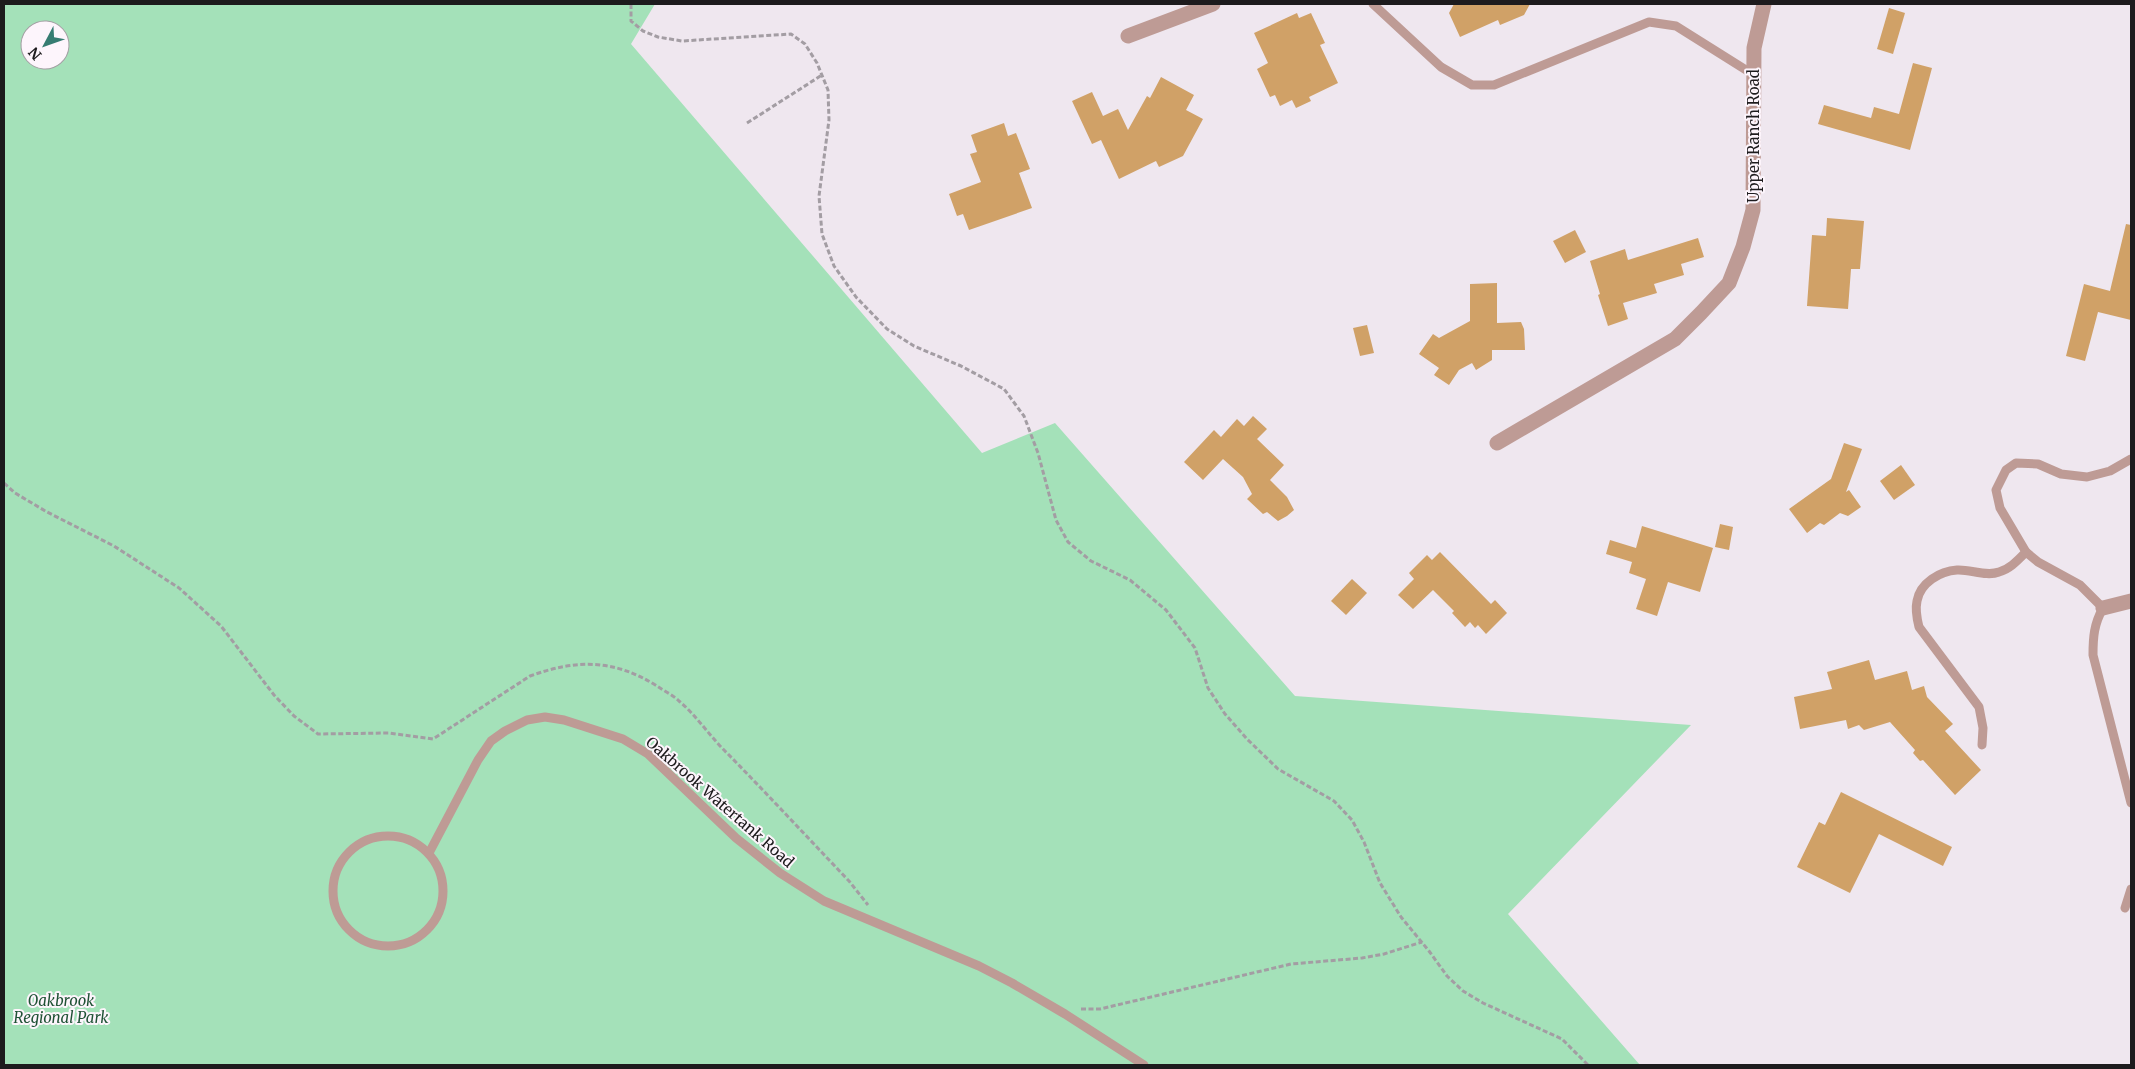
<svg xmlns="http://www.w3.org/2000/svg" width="2135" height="1069" font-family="Merriweather,serif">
<rect width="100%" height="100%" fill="#efe7ef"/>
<path fill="#a4e1b9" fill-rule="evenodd" d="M 4,4 L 655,4 L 631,44 L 982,453 L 1055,423 L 1295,696 L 1691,725 L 1508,914 L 1640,1065 L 4,1065 ZM 30,30 L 60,30 L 60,60 L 30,60 Z"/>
<g fill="#d0a167">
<polygon points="1454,4 1530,4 1524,15 1500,25 1498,20 1460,37 1449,13"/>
<polygon points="1889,8 1905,13 1893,54 1877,49"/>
<polygon points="1297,13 1299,18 1311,13 1325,43 1320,45 1338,83 1309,97 1311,101 1296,108 1292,100 1280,106 1275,95 1270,97 1257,69 1268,63 1254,33"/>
<polygon points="1913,63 1932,68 1910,150 1818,124 1824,105 1871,118 1874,107 1899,114"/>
<polygon points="1161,77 1194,95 1186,110 1203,119 1183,156 1159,167 1156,161 1119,179 1101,140 1092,144 1072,101 1092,92 1103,116 1118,109 1128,130 1147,96 1150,98"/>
<polygon points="1004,123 1008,136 1016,133 1030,169 1019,173 1032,208 969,230 963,214 957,216 949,194 981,182 970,154 977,152 971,135"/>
<polygon points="1827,218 1864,221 1860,269 1851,269 1848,309 1807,306 1812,235 1826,236"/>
<polygon points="2126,224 2131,225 2131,320 2098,312 2085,361 2066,356 2084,284 2110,291"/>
<polygon points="1575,230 1586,252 1565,263 1553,241"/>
<polygon points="1698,238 1704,257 1681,264 1684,275 1654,284 1657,293 1623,303 1628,319 1608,326 1598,295 1600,294 1590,261 1625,249 1628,260"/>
<polygon points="1497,283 1497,323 1521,322 1524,329 1525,350 1492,350 1492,360 1476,370 1472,363 1459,370 1449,385 1434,375 1439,368 1419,354 1433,334 1439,338 1470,321 1470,284"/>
<polygon points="1367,325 1374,353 1360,356 1353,328"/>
<polygon points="1253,416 1267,429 1257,439 1284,465 1270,480 1287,497 1294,510 1287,516 1278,521 1267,512 1263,514 1247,499 1252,494 1243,477 1223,459 1203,480 1184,462 1214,430 1221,437 1237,419 1244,426"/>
<polygon points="1844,443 1862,449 1846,492 1849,490 1861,507 1848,516 1840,513 1824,525 1820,523 1807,533 1789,509 1831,479"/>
<polygon points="1901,465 1915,485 1894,500 1880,481"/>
<polygon points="1720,524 1733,527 1729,550 1715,547"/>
<polygon points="1642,526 1713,548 1700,592 1668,582 1657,616 1636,609 1646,579 1629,573 1632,562 1606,554 1610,540 1636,548"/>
<polygon points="1440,552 1491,604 1495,600 1507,613 1486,634 1478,625 1475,628 1470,622 1465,627 1452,613 1454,611 1433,590 1413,609 1398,595 1414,579 1409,573 1427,555 1432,560"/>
<polygon points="1352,579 1367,593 1346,615 1331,601"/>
<polygon points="1869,660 1875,680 1907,671 1912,690 1924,686 1927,697 1953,724 1945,731 1981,770 1955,795 1923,760 1920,761 1913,753 1915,750 1890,722 1864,730 1859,725 1848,729 1846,720 1800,729 1794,697 1832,689 1827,672"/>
<polygon points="1841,792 1952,847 1943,866 1879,834 1850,893 1797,867 1819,822 1825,825"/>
</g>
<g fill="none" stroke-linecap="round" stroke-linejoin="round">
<g stroke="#a39da3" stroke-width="3" stroke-dasharray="5 2.5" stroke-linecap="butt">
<polyline points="631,4 631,21 643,31 658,37 682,41 791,34 805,44 817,63 828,90 829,120 819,196 822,234 834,266 856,297 887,329 914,346 961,366 1004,389 1024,416 1038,453 1056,520 1068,542 1091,561 1130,580 1166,610 1195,648 1208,688 1225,714 1247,739 1278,769 1334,801 1352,820 1364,842 1380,883 1401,917 1429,951 1447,976 1463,991 1483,1003 1562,1039 1588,1065"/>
<polyline points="747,123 822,75"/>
<path d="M 4,483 L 15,493 L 47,512 L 114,546 L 179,588 L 221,626 L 274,695 L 294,716 L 318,734 L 389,733 L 433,739 L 530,676 C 577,659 614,659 657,686 C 664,691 673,695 679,701 C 697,716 711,738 728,754 C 769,796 809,839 849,881 L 868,905"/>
<polyline points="1081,1009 1100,1009 1291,964 1362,958 1384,954 1422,942"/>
</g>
<g stroke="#be9b95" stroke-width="9">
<polyline points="1373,4 1441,67 1472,85 1494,85 1649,22 1676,26 1754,75"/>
<path d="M 2131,459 L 2110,471 L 2087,477 L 2061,474 L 2038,464 L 2016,463 L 2006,470 L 1996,490 L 2000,508 L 2026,552 L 2038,562 L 2080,585 L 2103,608 C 2094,624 2093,637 2093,655 L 2131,803"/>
<path d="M 1982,745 L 1983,728 L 1979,707 L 1919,627 C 1917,619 1915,610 1917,601 C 1920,583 1940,571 1957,570 C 1970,569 1986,577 1999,572 C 2010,569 2018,560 2026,552"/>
<circle cx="388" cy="891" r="55"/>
<polyline points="429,853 478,760 491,741 505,731 527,720 545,717 564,720 623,739 648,754 736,838 780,873 824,901 979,966 1012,983 1065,1014 1144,1065"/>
<polyline points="2125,908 2131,889"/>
</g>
<g stroke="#be9b95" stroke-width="15">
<polyline points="1128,36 1213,4"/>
<polyline points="1497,443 1675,339 1701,313 1729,283 1743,247 1753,210 1754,48 1764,4"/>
<polyline points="2103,608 2131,601"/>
</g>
</g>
<g text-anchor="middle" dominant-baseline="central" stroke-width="4" stroke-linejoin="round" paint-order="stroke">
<g font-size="15" fill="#1d1b1d" stroke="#fdf5fc">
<text transform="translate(1753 136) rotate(-90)">Upper Ranch Road</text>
<text transform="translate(720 802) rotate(41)">Oakbrook Watertank Road</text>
</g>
<g font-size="15" font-style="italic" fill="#1f5235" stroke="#fdf5fc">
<text x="61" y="1000">Oakbrook<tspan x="61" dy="17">Regional Park</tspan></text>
</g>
</g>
<rect width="2135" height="1069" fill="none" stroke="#1d1b1d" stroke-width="10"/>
<g transform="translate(45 45) rotate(229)"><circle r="24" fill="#fdf5fc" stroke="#a39ea3"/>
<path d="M0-4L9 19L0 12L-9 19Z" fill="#367c72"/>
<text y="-8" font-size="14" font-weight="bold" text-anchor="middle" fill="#1d1b1d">N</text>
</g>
</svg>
